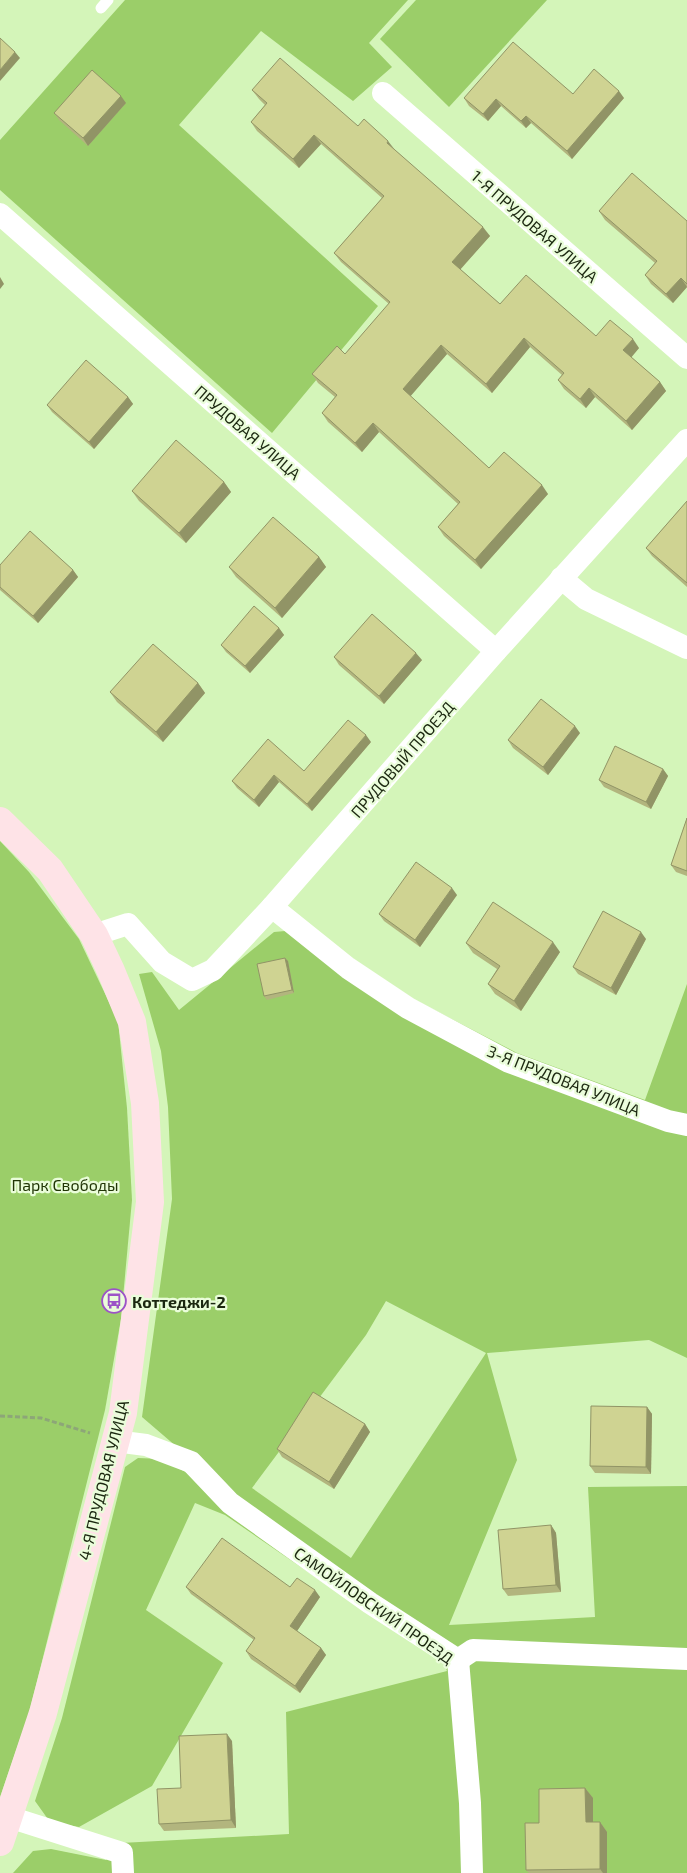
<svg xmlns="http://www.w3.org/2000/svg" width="687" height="1873" font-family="'Exo 2',sans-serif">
<rect width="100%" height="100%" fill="#d4f5b9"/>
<g fill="#9bce69" fill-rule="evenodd">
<polygon points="125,0 408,0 369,43 392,67 353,101 261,31 179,125 378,306 272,433 0,190 0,140"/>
<polygon points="416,0 547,0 449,107 380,39"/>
<polygon points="0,841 29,872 79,939 118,1021 127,1108 132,1200 121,1319 105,1410 29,1713 0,1797"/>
<path d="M 308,929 L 415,1000 L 517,1053 L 645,1100 L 687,984 L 687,1358 L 649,1340 L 487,1353 L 517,1460 L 449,1625 L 595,1617 L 588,1487 L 687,1486 L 687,1873 L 13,1873 L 33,1851 L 51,1849 L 106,1860 L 121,1843 L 289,1834 L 286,1712 L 447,1671 L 443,1661 L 365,1611 L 225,1515 L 195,1503 L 146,1610 L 223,1663 L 152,1786 L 79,1827 L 50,1822 L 35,1801 L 62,1718 L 125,1467 L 138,1458 L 162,1459 L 189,1474 L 184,1453 L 142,1417 L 172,1199 L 168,1107 L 161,1051 L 139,974 L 152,972 L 179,1010 L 274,932 ZM 386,1301 L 486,1353 L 351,1558 L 252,1488 L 366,1335 Z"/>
</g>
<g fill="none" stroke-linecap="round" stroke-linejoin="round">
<polyline stroke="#8da678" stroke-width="3" stroke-dasharray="5 2.5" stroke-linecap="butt" points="0,1416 41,1418 90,1433"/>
<polyline stroke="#fff" stroke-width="11" points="101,8 108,0"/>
<g stroke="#fff" stroke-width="22">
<polyline points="383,93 687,358"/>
<polyline points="0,214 496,651"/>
<polyline points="561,578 586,599 687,648"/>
<polyline points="272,907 348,968 408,1008 509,1062 668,1121 687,1125"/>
<polyline points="94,935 128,924 162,962 192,980 213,970 272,907 496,651 687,440"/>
<polyline points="115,1441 146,1445 191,1462 230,1503 370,1603 458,1660"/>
<polyline points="458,1660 473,1650 687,1659"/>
<polyline points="458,1660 470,1803 472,1873"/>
<polyline points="9,1817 122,1853 123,1873"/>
</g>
<polyline stroke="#fee3e7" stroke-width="28" points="0,821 50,870 94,935 111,971 132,1022 145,1103 150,1202 123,1413 43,1713 0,1842"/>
</g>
<g fill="#b2b57e">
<polygon points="252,90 358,126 395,150 490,236 460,269 500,304 596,336 639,348 631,357 660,382 666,391 632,430 595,397 586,408 564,389 558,380 562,375 530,347 492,393 447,354 410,396 489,468 548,494 481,569 444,536 438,527 458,504 379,432 362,452 328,422 322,413 335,397 318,383 312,374 345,354 389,304 341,262 334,253 382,198 321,144 299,168 257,131 251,122 265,105 259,99"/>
<polygon points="573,94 624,98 572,159 531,123 526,128 501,106 488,121 469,106 464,98"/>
<polygon points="126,103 88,146 59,120 54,113"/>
<polygon points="599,211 687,221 687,287 673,303 651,284 645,275 655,263 605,220"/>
<polygon points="128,397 133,404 94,449 52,412 47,405"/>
<polygon points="224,482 231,492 186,543 139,501 132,491"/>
<polygon points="687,501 687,587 652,556 646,548"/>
<polygon points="319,557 326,567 282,618 236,577 229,567"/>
<polygon points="0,565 73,570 78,577 38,623 0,590"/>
<polygon points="279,628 284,635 250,673 226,652 221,645"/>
<polygon points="334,657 422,660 384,704 339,665"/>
<polygon points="198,683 205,693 163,742 117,702 110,692"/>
<polygon points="580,733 548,775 513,748 508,740"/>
<polygon points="371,742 312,811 279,782 259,807 237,788 232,781 304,771"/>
<polygon points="663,769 668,776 651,809 604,787 599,780"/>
<polygon points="687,818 687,876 676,872 671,865"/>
<polygon points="457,895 420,947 384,921 379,914"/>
<polygon points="646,939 616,995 578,974 573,967"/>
<polygon points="466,943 560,952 521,1011 495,994 488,984 497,969 473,953"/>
<polygon points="285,958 288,961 294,993 267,1000 264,996"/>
<polygon points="647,1407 652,1414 651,1474 595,1473 590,1466"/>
<polygon points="365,1424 370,1432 334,1489 282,1457 277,1449"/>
<polygon points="551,1525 556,1533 561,1592 508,1596 503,1589"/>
<polygon points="186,1587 290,1587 320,1597 297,1631 321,1648 326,1655 300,1693 251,1659 246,1651 254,1640 191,1594"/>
<polygon points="232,1741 236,1828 164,1831 159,1824 181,1788"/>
<polygon points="585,1788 593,1798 593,1822 600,1822 607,1832 607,1873 529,1873 526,1870 539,1823"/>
</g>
<g fill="#919466">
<polygon points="15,52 20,58 0,81 0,70"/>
<polygon points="619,91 624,98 572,159 567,151"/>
<polygon points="121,96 126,103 88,146 83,138"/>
<polygon points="496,99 501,106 488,121 483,114"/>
<polygon points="526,116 531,123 526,128 521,121"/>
<polygon points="314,135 321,144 299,168 293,159"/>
<polygon points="388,141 395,150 387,143"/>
<polygon points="483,227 490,236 459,271 452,262"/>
<polygon points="0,277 4,284 0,289"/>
<polygon points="681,278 687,287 673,303 666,294"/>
<polygon points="524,338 530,347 492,393 486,384"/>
<polygon points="633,339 639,348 630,359 623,350"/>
<polygon points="441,345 447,354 409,398 403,389"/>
<polygon points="660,382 666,391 632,430 626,421"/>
<polygon points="589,388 595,397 586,408 580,399"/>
<polygon points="128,397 133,404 94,449 89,442"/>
<polygon points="373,423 379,432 362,452 355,443"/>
<polygon points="224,482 231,492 186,543 179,533"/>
<polygon points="542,485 548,494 481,569 475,560"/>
<polygon points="319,557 326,567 282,618 275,608"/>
<polygon points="73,570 78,577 38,623 33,616"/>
<polygon points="279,628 284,635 250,673 245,666"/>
<polygon points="416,653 422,660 384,704 379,696"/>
<polygon points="198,683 205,693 163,742 156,732"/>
<polygon points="575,726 580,733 548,775 543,767"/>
<polygon points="366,735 371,742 312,811 307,804"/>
<polygon points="663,769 668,776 651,809 646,802"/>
<polygon points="274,775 279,782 259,807 254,800"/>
<polygon points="452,888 457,895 420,947 415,940"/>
<polygon points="641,932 646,939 616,995 611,988"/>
<polygon points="553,942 560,952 521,1011 514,1001"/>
<polygon points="285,958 288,961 294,993 292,990"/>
<polygon points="647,1407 652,1414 651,1474 646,1467"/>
<polygon points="365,1424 370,1432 334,1489 329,1482"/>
<polygon points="551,1525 556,1533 561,1592 556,1585"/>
<polygon points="315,1590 320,1597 295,1634 290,1626"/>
<polygon points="321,1648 326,1655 300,1693 295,1686"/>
<polygon points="227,1734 232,1741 236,1828 231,1820"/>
<polygon points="585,1788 593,1798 593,1832 586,1822"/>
<polygon points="600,1822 607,1832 607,1873 603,1873 600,1869"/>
</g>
<g fill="#cfd392" stroke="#919466">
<polygon points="0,38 15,52 0,70"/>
<polygon points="513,42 573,94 594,69 619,91 567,151 526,116 521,121 496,99 483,114 464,98"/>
<polygon points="280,58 358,126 364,119 388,141 387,143 483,227 452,262 500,304 526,275 596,336 610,320 633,339 623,350 660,382 626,421 589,388 580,399 558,380 564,373 524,338 486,384 441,345 403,389 489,468 504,452 542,485 475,560 438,527 460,502 373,423 355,443 322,413 337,395 312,374 337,346 345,354 390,302 334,253 384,196 314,135 293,159 251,122 267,103 252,90"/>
<polygon points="92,70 121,96 83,138 54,113"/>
<polygon points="632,173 687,221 687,284 681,278 666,294 645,275 657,261 599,211"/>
<polygon points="86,360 128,397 89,442 47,405"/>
<polygon points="176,440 224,482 179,533 132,491"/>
<polygon points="687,501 687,583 646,548"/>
<polygon points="273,517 319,557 275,608 229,567"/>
<polygon points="30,531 73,570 33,616 0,587 0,565"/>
<polygon points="254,606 279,628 245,666 221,645"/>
<polygon points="372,614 416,653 379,696 334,657"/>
<polygon points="153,644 198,683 156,732 110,692"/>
<polygon points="541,699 575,726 543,767 508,740"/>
<polygon points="348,720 366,735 307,804 274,775 254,800 232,781 268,739 304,771"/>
<polygon points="615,746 663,769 646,802 599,780"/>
<polygon points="687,818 687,871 671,865"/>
<polygon points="416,862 452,888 415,940 379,914"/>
<polygon points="493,902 553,942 514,1001 488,984 500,966 466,943"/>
<polygon points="603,911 641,932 611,988 573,967"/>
<polygon points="285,958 292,990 264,996 257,964"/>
<polygon points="313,1392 365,1424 329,1482 277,1449"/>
<polygon points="591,1406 647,1407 646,1467 590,1466"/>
<polygon points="551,1525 556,1585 503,1589 498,1530"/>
<polygon points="222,1538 290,1587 297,1578 315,1590 290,1626 321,1648 295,1686 246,1651 255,1638 186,1587"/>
<polygon points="227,1734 231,1820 159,1824 157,1789 181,1788 179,1736"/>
<polygon points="585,1788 586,1822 600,1822 600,1869 526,1870 525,1823 539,1823 539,1789"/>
</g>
<defs>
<g id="bus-ring" transform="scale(1.25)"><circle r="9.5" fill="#eafdda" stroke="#9c53c7" stroke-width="1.5"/><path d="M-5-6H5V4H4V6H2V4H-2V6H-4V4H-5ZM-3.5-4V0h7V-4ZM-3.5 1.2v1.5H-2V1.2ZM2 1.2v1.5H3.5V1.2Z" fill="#9c53c7"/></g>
</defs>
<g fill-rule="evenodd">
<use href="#bus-ring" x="114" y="1301"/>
</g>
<g text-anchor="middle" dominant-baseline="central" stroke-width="4.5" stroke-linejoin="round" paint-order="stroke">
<g font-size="16" fill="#1b2710" stroke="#eafdda">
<text transform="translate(535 226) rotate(41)">1-Я ПРУДОВАЯ УЛИЦА</text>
<text transform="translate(248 432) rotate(41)">ПРУДОВАЯ УЛИЦА</text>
<text transform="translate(402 759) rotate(-49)">ПРУДОВЫЙ ПРОЕЗД</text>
<text transform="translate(564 1080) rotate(22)">3-Я ПРУДОВАЯ УЛИЦА</text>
<text transform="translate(103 1480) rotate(-76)">4-Я ПРУДОВАЯ УЛИЦА</text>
<text transform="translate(374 1605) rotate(35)">САМОЙЛОВСКИЙ ПРОЕЗД</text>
</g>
<g font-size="16" fill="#1f3404" stroke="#eafdda">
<text x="65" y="1184">Парк Свободы</text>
</g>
<g font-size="16" font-weight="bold" fill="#1b2710" stroke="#eafdda" text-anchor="start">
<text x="132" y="1301">Коттеджи-2</text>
</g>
</g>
</svg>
